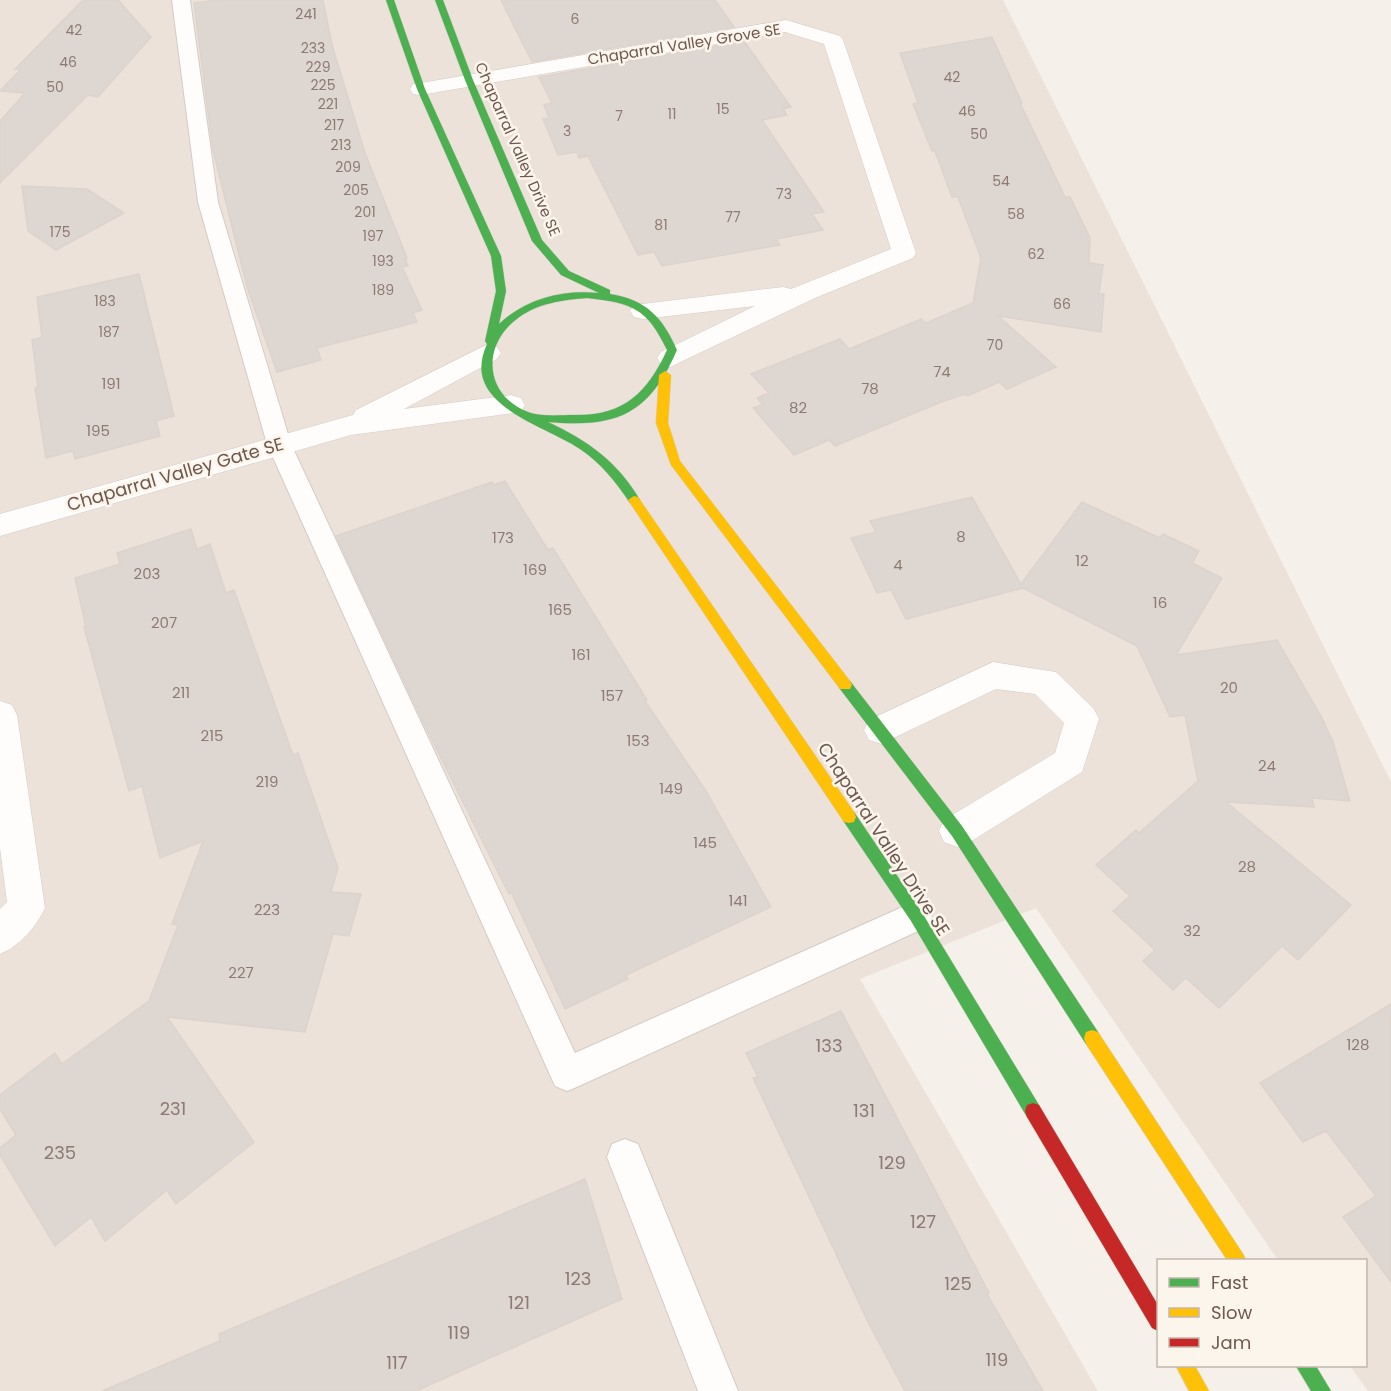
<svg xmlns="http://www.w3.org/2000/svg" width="1391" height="1391" font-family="Poppins,sans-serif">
<rect width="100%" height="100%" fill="#f5f0ea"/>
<polygon fill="#ede2d9" points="0,0 1003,0 1391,782 1391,1391 1368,1391 1350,1366 1366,1366 1366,1260 1278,1260 1036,908 860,979 1098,1391 0,1391"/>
<g fill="#ded6d0" stroke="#ddd3cd" stroke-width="1.5">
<polygon points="83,0 118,0 151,37 98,97 88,95 0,183 0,121 25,93 0,91 21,69 15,69"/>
<polygon points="219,0 323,0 332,45 365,153 407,258 405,258 408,266 402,267 422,310 413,313 417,322 317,348 321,360 277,372 247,287 213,150 194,3"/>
<polygon points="501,0 715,0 734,27 532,62"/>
<polygon points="992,37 1022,103 1020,103 1065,197 1070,197 1090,238 1089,263 1103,265 1099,294 1104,294 1101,332 998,316 1056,367 1007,389 999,382 967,396 965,394 941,402 835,446 829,440 794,455 753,408 763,405 757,398 769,393 751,374 840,339 849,349 921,319 926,323 973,303 981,258 958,197 952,197 935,151 932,151 913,104 918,103 900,53"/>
<polygon points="744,41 791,107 783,109 787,115 762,120 824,212 812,214 823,230 776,239 780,245 662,266 654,252 638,255 588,156 579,158 577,152 558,155 543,119 549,118 544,105 552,103 539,77"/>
<polygon points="22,186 87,189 124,213 56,250 28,231"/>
<polygon points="139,274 174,416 156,421 160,436 75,459 73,451 46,458 35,388 38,387 32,340 42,337 37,297"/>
<polygon points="505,481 548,550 553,548 647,700 645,701 706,791 771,907 626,975 628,979 565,1009 511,892 509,894 424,724 336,536 492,482 494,485"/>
<polygon points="972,497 1021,584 1082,502 1160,538 1163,534 1199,551 1192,563 1222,578 1176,655 1277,640 1322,718 1333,742 1350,801 1312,798 1314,807 1226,802 1351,905 1298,960 1282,946 1219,1008 1186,978 1173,990 1143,961 1155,950 1113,911 1130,896 1096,865 1136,830 1139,833 1198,781 1185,715 1170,717 1137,646 1023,588 906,619 891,590 877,593 851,538 876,532 870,521"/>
<polygon points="191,529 197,549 210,544 226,593 234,590 293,755 298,753 338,868 331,892 361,894 349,936 333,934 305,1032 167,1017 254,1142 176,1204 167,1190 105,1241 91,1217 55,1246 0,1155 0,1148 16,1135 0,1109 0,1095 55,1053 62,1064 149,1001 178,925 172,924 203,841 160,858 142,786 129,791 84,627 86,627 75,578 120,564 117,553"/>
<polygon points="1391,1004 1391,1282 1343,1217 1376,1196 1326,1131 1303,1142 1260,1083"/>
<polygon points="841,1011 989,1293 987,1294 1043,1391 905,1391 869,1324 753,1078 758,1077 746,1053"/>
<polygon points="585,1179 622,1299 416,1391 102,1391 220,1341 219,1334"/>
</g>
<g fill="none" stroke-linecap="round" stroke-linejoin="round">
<g stroke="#d2ccc6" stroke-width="2">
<g id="lane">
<polygon points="172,0 190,0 218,202 291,444 575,1053 916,901 927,905 932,916 927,927 579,1086 567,1091 555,1086 267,444 198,202"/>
<polygon points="625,1139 638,1144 738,1391 698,1391 607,1157 612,1144"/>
</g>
</g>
<g stroke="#d2ccc6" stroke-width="1">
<g id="street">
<polygon points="786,20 840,36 843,40 916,253 913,258 815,298 670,367 661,364 657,358 661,352 755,306 643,319 634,317 630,311 634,305 783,287 791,289 891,249 824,44 785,32 421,95 413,94 410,89 413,84 421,83"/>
<polygon points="488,344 497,347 501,353 497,359 404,409 511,395 521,398 525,405 521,412 351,435 0,536 0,514 353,415 356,410"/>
<polygon points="993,662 1056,672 1094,709 1099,719 1082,772 970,842 957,847 944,842 939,831 944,820 1055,753 1064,723 1035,694 996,689 881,744 869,740 864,730 869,720"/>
<path d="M 0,701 L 12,705 L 17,715 L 45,908 C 36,927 20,946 0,954 L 0,909 L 7,902 L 0,848 Z"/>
</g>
</g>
<g stroke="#d2ccc6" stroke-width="1">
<g id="fast">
<path d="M 386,0 L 394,0 L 425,89 L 501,256 L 506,291 L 499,324 C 525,299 563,289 599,293 L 561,275 L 532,241 L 465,80 L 435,0 L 443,0 L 473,80 L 542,240 L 569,271 L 610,290 L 610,294 C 647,300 662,317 677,350 C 649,414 618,428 548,422 C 587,440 618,462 640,500 L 638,503 L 630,503 C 616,482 601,463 580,449 C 543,424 459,405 487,344 L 485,341 L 496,291 L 491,256 L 417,89 ZM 587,298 C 632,303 647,308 667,350 C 647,393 624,416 574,415 C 560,415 541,417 528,412 C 484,395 481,345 518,318 C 538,303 563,300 587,298 Z"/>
<polygon points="845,679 850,681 962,826 1098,1032 1100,1038 1098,1044 1092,1046 1086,1044 952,836 840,689 838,685 840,681"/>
<polygon points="849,811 854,812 921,911 1039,1105 1041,1111 1039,1117 1033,1119 1027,1117 911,921 844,822 842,817 844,812"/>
<polygon points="1296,1366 1316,1366 1331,1391 1311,1391"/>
</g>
</g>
<g stroke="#d2ccc6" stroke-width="1">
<g id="slow">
<polygon points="665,371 671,375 668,423 680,461 850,681 852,685 850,689 840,689 671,465 656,423 659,375"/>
<polygon points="634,496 638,497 854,812 856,817 854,822 849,823 844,822 630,503 628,500"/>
<polygon points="1092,1030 1098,1032 1243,1254 1246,1260 1227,1260 1086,1044 1084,1038 1086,1032"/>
<polygon points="1176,1366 1195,1366 1209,1391 1189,1391"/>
</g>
</g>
<g stroke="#d2ccc6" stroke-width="1">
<polygon id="jam" points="1033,1103 1039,1105 1158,1305 1158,1331 1152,1328 1027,1117 1025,1111 1027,1105"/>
</g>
<use href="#lane" fill="#fefdfc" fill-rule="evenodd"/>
<use href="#street" fill="#fefdfc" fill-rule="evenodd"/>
<use href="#fast" fill="#4caf50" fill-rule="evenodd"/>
<use href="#slow" fill="#ffc107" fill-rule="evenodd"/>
<use href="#jam" fill="#c62828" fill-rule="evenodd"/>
</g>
<g text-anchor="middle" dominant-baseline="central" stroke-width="5" stroke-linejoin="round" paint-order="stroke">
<g font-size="14" fill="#8d7a72">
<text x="306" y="14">241</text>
<text x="575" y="19">6</text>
<text x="74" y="30">42</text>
<text x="313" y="48">233</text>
<text x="68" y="62">46</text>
<text x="318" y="67">229</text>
<text x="952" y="77">42</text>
<text x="323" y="85">225</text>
<text x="55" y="87">50</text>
<text x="328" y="104">221</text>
<text x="723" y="109">15</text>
<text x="967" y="111">46</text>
<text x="672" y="114">11</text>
<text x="619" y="116">7</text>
<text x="334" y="125">217</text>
<text x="567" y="131">3</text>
<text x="979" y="134">50</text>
<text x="341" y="145">213</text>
<text x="348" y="167">209</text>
<text x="1001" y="181">54</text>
<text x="356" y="190">205</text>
<text x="784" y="194">73</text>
<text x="365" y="212">201</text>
<text x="1016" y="214">58</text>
<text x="733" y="217">77</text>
<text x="661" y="225">81</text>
<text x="60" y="232">175</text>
<text x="373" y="236">197</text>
<text x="1036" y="254">62</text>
<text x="383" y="261">193</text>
<text x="383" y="290">189</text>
<text x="105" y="301">183</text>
<text x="1062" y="304">66</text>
<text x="109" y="332">187</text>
<text x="995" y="345">70</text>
</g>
<g font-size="15" fill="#6f584f" stroke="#fcf5ec">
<text transform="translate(684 44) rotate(-9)">Chaparral Valley Grove SE</text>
<text transform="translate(518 149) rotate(66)">Chaparral Valley Drive SE</text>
</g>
<g font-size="15" fill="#8d7a72">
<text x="942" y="371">74</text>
<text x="111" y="383">191</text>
<text x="870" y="388">78</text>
<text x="798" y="407">82</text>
<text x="98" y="430">195</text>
<text x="961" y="536">8</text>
<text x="503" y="537">173</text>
<text x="1082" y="560">12</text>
<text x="898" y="564">4</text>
<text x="535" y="569">169</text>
<text x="147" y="573">203</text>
<text x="1160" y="602">16</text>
<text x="560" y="609">165</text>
<text x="164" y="622">207</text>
<text x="581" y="654">161</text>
<text x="1229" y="687">20</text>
<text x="181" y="692">211</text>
<text x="612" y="695">157</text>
<text x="212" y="735">215</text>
<text x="638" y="740">153</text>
<text x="1267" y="765">24</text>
<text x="267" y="781">219</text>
<text x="671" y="788">149</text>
<text x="705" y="842">145</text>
<text x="1247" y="866">28</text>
<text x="738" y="900">141</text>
<text x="267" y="909">223</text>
<text x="1192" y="930">32</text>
<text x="241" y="972">227</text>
<text x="1358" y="1044">128</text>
</g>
<g font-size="18" fill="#6f584f" stroke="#fcf5ec">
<text transform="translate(175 474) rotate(-16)">Chaparral Valley Gate SE</text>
<text transform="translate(884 839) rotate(57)">Chaparral Valley Drive SE</text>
</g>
<g font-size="18" fill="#8d7a72">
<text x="829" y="1045">133</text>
<text x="173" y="1108">231</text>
<text x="864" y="1110">131</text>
<text x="60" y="1152">235</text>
<text x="892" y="1162">129</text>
<text x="923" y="1221">127</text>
<text x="578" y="1278">123</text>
<text x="958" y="1283">125</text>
<text x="519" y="1302">121</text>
<text x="459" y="1332">119</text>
<text x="997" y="1359">119</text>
<text x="397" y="1362">117</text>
</g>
</g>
<rect x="1157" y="1259" width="210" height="108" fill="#fcf5ec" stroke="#c4b6ad" stroke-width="1.5"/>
<rect x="1169" y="1278" width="30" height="9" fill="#4caf50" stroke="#c4b6ad" stroke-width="1.5"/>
<text x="1211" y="1289" font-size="18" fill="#6f584f">Fast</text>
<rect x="1169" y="1308" width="30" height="9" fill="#ffc107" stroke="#c4b6ad" stroke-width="1.5"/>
<text x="1211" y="1319" font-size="18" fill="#6f584f">Slow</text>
<rect x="1169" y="1338" width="30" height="9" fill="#c62828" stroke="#c4b6ad" stroke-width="1.5"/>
<text x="1211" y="1349" font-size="18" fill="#6f584f">Jam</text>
</svg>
